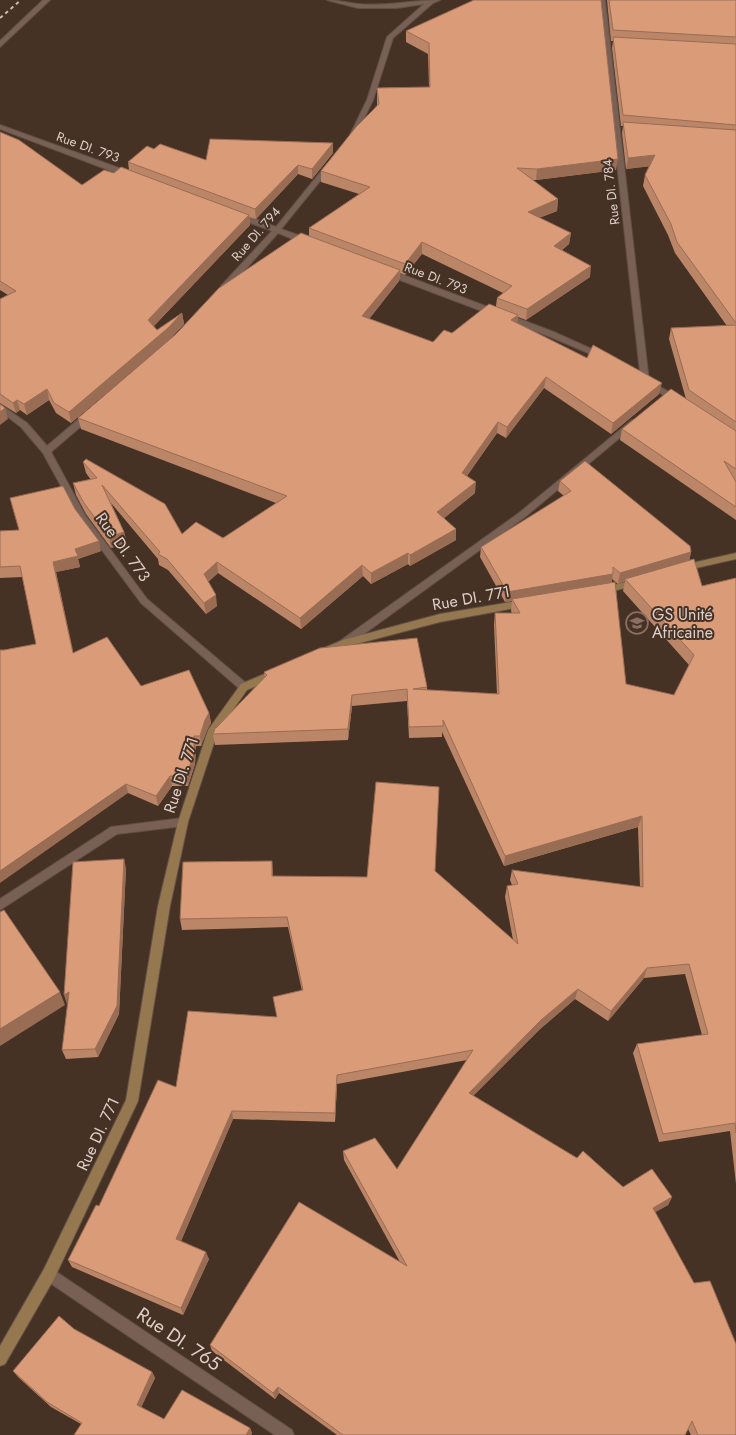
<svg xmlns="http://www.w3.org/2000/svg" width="736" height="1435" font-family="Jost,sans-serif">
<rect width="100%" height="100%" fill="#463125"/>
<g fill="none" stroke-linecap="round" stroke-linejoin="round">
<g stroke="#614f45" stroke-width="2">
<g id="street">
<polygon points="43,0 50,0 0,47 0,41"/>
<path d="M 327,0 C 338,0 347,3 358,4 C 386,7 413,0 440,0 L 433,3 L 393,38 L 373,100 L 356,135 L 353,137 L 350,135 L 367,100 L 387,37 L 424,4 L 397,8 L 358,8 Z"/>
<polygon points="599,0 605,0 649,381 680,398 680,402 677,403 641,382"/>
<polygon points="0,125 133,173 134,175 127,177 0,129"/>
<polygon points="327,164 333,165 281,229 309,239 309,243 303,243 278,233 227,290 221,290 221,286 272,231 234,217 234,213 240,213 276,227"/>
<polygon points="384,270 390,270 554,332 607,356 606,358 600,358 548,336 384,274"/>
<polygon points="0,404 27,423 47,446 87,412 93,412 93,416 51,452 85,515 147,599 247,684 249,687 247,690 241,690 141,603 79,519 43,453 21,427 0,411"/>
<polygon points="632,420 635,421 635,425 525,517 346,647 340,647 338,644 340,641 519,513"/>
<polygon points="183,818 187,819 188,822 187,825 183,826 117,834 0,910 0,899 111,827"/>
<polygon points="49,1267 292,1430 294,1435 275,1435 44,1279 42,1274 44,1269"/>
</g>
</g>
<g stroke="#614f45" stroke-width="2">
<g id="secondary">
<polygon points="736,553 736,559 683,571 678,568 683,565"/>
<polygon points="637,579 642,582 640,584 602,594 597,591 599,589"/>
<polygon points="523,600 526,602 528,604 526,606 440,622 345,647 327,655 322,651 324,648 343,640 440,614"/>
<polygon points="276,669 279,670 281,673 279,676 247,690 218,731 188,822 170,906 138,1101 54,1279 5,1364 0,1366 0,1346 44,1269 126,1100 158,906 178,822 208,730 241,684"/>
</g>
</g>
<use href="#street" fill="#796054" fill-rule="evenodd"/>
<use href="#secondary" fill="#95784f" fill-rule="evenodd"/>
<polyline stroke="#cbbcb4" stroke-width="2" stroke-dasharray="3.5 3.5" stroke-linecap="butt" points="0,18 21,0"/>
</g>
<g fill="#bb8567" fill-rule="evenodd">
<path d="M 474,0 L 616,170 L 536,180 L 533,180 L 558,199 L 557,211 L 539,218 L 571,233 L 569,244 L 562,250 L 590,277 L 526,320 L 518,317 L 517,323 L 659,394 L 611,434 L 544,388 L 506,438 L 497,433 L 467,476 L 475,493 L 444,518 L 456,540 L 410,566 L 408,564 L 371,584 L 363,576 L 301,629 L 218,573 L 208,582 L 217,606 L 206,614 L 168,570 L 159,565 L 158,559 L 111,503 L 124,532 L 127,543 L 111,548 L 86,514 L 76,495 L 73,483 L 91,480 L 86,473 L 83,462 L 182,534 L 223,538 L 276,503 L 81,429 L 78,418 L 309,236 L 309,228 L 359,194 L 321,182 L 321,171 L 377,105 L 377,88 L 429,87 L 428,54 L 406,42 L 406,31 ZM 422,254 L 503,293 L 497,298 L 496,306 L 452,333 L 433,342 L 369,319 L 399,281 L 400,273 L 405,275 Z"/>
<polygon points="607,0 736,0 736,520 620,440 622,429 686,399 669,339 671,328 727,326 675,253 668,235 643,186 645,175 649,166 626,169 622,133 623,126 621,126 612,48 613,41 611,41"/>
<polygon points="0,132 82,185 114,173 129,170 128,162 154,149 206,160 333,153 312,179 298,174 256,219 249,217 250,225 154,326 157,330 182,313 184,324 170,339 71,423 56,413 49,400 27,415 20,410 16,413 0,403 0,299 8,295 0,290"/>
<path d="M 560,481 L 691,552 L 689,561 L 702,586 L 736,578 L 736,1184 L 730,1131 L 659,1142 L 633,1053 L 637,1044 L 702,1035 L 685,974 L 644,978 L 608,1021 L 575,999 L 539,1030 L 473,1096 L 623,1187 L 672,1197 L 668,1205 L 655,1212 L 736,1435 L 691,1435 L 688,1429 L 685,1435 L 337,1435 L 279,1393 L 275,1399 L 212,1351 L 210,1345 L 400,1262 L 344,1160 L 343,1151 L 397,1169 L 467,1060 L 337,1084 L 335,1122 L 233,1119 L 181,1241 L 209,1259 L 183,1315 L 72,1267 L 68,1260 L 99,1206 L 176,1087 L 277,1017 L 273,997 L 302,991 L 288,927 L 182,930 L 180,919 L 273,871 L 273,876 L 367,877 L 435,871 L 513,940 L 505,897 L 507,886 L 512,885 L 510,880 L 512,870 L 640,887 L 638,827 L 504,866 L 442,732 L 442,737 L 409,738 L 407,701 L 352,706 L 348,740 L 215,745 L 213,734 L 216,728 L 265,677 L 264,672 L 427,687 L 427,690 L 497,694 L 494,625 L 495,613 L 512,613 L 511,611 L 512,601 L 505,602 L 480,557 L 481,547 L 564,496 L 558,491 ZM 612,579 L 618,584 L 625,581 L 623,591 L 689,665 L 674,695 L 626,684 L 612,582 Z"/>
<polygon points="75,509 101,551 78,559 80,567 56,572 73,653 141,686 209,713 211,723 207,730 201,746 196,746 195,764 188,786 172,786 158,806 128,793 4,650 36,644 23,577 0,578 0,531 19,530"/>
<polygon points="126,868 119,1014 98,1057 66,1059 62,1050"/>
<polygon points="74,1329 152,1372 155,1378 141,1407 164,1419 250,1428 252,1433 251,1435 74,1435 81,1424 51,1407 18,1377 13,1371"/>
</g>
<g fill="#996c54">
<polygon points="333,143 333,153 312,179 312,169"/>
<polygon points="655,155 653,166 626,169 628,158"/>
<polygon points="618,159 616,170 536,180 537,169"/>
<polygon points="298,165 298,174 256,219 255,209"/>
<polygon points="558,199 557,211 526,223 528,212"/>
<polygon points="249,215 250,225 150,330 148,320"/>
<polygon points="571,233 569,244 553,257 554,246"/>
<polygon points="422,242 422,254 405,275 405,264"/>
<polygon points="591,266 590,277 526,320 527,309"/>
<polygon points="400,270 399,281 362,328 362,316"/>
<polygon points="182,313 184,324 170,339 71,423 69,412"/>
<polygon points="518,315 517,326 511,320"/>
<polygon points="546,377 544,388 506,438 507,427"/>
<polygon points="662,383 659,394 611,434 613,423"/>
<polygon points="47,389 49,400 27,415 24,404"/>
<polygon points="17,400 20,410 16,413 13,403"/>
<polygon points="5,408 8,419 0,425 0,412"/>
<polygon points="498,422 497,433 461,484 462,473"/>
<polygon points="476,482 475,493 437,524 437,512"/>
<polygon points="456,529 456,540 410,566 410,555"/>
<polygon points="124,532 127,543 111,548 109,537"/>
<polygon points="99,541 101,551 78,559 80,567 56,572 76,664 53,562 75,549"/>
<polygon points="691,552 689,562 625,579 625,581 618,584 620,573"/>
<polygon points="408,553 408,564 371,584 371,573"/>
<polygon points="217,562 218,573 205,585 204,574"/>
<polygon points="362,565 363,576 301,629 300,618"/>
<polygon points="613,574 611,585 512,599 512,601 505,602 507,592"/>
<polygon points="216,595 217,606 206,614 204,603"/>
<polygon points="352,695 352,706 348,740 348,729"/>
<polygon points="209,713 211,723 207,730 201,746 200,736 205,720"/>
<polygon points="194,736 196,746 195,764 188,786 186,776"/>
<polygon points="170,776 172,786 158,806 156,796"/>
<polygon points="126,784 128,793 0,883 0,871"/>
<polygon points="642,816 638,827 504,866 505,856"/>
<polygon points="124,859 126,868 119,1014 98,1057 95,1049"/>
<polygon points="272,861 273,871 273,886 272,876"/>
<polygon points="647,968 644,978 608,1021 611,1011"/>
<polygon points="578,989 575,999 539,1030 467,1102 469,1093 541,1020"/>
<polygon points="60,992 65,1005 0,1046 0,1029"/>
<polygon points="69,992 67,1004 64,995"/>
<polygon points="337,1075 337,1084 335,1122 335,1113"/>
<polygon points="232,1111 233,1119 179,1246 176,1239"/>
<polygon points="672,1197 668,1205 649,1216 653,1208"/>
<polygon points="206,1252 209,1259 183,1315 181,1308"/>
<polygon points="152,1372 155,1378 140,1410 137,1405"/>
<polygon points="278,1387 279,1393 275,1399 273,1393"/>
<polygon points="250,1428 252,1433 251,1435 246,1435"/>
</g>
<g fill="#da9b78" stroke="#996c54">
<polygon points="474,0 601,0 618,159 537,169 517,168 558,199 528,212 571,233 554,246 591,266 527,309 497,298 512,286 422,242 405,264 309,228 370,187 321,171 356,127 379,104 377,88 430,87 429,43 406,31"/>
<polygon points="609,0 736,0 736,37 613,30"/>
<polygon points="613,37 736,44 736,125 623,115"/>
<polygon points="623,122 736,130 736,323 677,242 671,224 645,175 655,155 628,158"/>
<polygon points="0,132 19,140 82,185 104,170 114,173 121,167 249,215 148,320 157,330 182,313 168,328 69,412 54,403 47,389 24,404 17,400 13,403 0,394 0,299 16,291 0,281"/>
<polygon points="210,139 333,143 312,169 298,165 255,209 128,162 147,146 154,149 160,144 206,160"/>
<polygon points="301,233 400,270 362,316 433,342 444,330 452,333 489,304 518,315 511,320 587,358 593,345 662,383 613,423 546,377 507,427 498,422 462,473 476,482 437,512 456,529 410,555 408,553 371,573 362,565 300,618 217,562 204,574 216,595 204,603 167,559 158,554 160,552 102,485 124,532 109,537 84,503 73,483 97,478 83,462 86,459 165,504 182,534 196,522 223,538 287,496 78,418 176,334 219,288"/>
<polygon points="736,325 736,422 689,390 671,328"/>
<polygon points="671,389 736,431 736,469 724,461 736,482 736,507 622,429"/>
<polygon points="0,404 5,408 0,412"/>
<polygon points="585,461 690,546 691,552 620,573 613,567 613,574 507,592 481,547 571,491 560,481"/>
<polygon points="63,486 75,509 99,541 75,549 78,556 53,562 73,653 107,637 141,686 189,670 209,713 205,720 200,736 194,736 194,754 186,776 170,776 156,796 126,784 0,871 0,650 4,650 36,644 20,566 0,567 0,531 19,530 10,498"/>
<polygon points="694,559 702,586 736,578 736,1133 735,1123 663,1134 637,1044 708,1034 689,964 647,968 611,1011 578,989 541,1020 469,1093 577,1158 583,1151 623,1187 652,1169 672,1197 653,1208 694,1283 710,1281 736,1344 736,1435 698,1435 692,1421 685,1435 343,1435 278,1387 273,1393 210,1345 299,1202 407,1266 343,1151 375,1138 397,1169 473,1050 337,1075 335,1113 232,1111 176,1239 206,1252 181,1308 68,1260 96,1205 99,1206 158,1080 176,1087 188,1011 277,1017 273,997 303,990 287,917 180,919 183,862 272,861 272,876 367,877 376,782 439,787 435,871 518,944 507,886 518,884 512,870 643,887 642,816 505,856 443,720 443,726 409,727 407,689 352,695 348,729 213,734 216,726 216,728 267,675 264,672 320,648 417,638 427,687 413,689 499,694 495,613 520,613 512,599 615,582 626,684 674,695 694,655 625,579"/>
<polygon points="124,859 117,1006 95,1049 62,1050 69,992 64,995 73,862"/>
<polygon points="4,910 60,992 0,1029 0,912"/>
<polygon points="59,1316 74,1329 152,1372 137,1405 164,1419 182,1390 250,1428 246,1435 74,1435 82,1423 47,1402 13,1371"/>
</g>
<defs>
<g id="school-ring" transform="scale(1.15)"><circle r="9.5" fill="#463125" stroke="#8d6e63" stroke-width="1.5"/><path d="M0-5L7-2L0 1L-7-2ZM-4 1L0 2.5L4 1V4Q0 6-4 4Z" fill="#8d6e63"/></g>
</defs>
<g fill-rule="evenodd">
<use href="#school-ring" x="637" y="623"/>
</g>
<g text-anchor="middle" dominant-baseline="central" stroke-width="4" stroke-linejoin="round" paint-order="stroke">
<g font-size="13" fill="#ded0c9" stroke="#463125">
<text transform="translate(88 147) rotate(20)">Rue DI. 793</text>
<text transform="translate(611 192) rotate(-97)">Rue DI. 784</text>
<text transform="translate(256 234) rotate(-49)">Rue DI. 794</text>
<text transform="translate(436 278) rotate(21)">Rue DI. 793</text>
</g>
<g font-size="16" fill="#ded0c9" stroke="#463125">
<text transform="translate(123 547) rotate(54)">Rue DI. 773</text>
<text transform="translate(471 598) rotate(-10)">Rue DI. 771</text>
<text transform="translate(181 775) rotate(-72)">Rue DI. 771</text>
<text transform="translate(98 1134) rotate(-65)">Rue DI. 771</text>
</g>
<g font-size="16" fill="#ded0c9" stroke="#463125" text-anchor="start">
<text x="652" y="614">GS Unité<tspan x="652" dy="18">Africaine</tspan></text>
</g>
<g font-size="19" fill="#ded0c9" stroke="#463125">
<text transform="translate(179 1339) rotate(34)">Rue DI. 765</text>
</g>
</g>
</svg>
